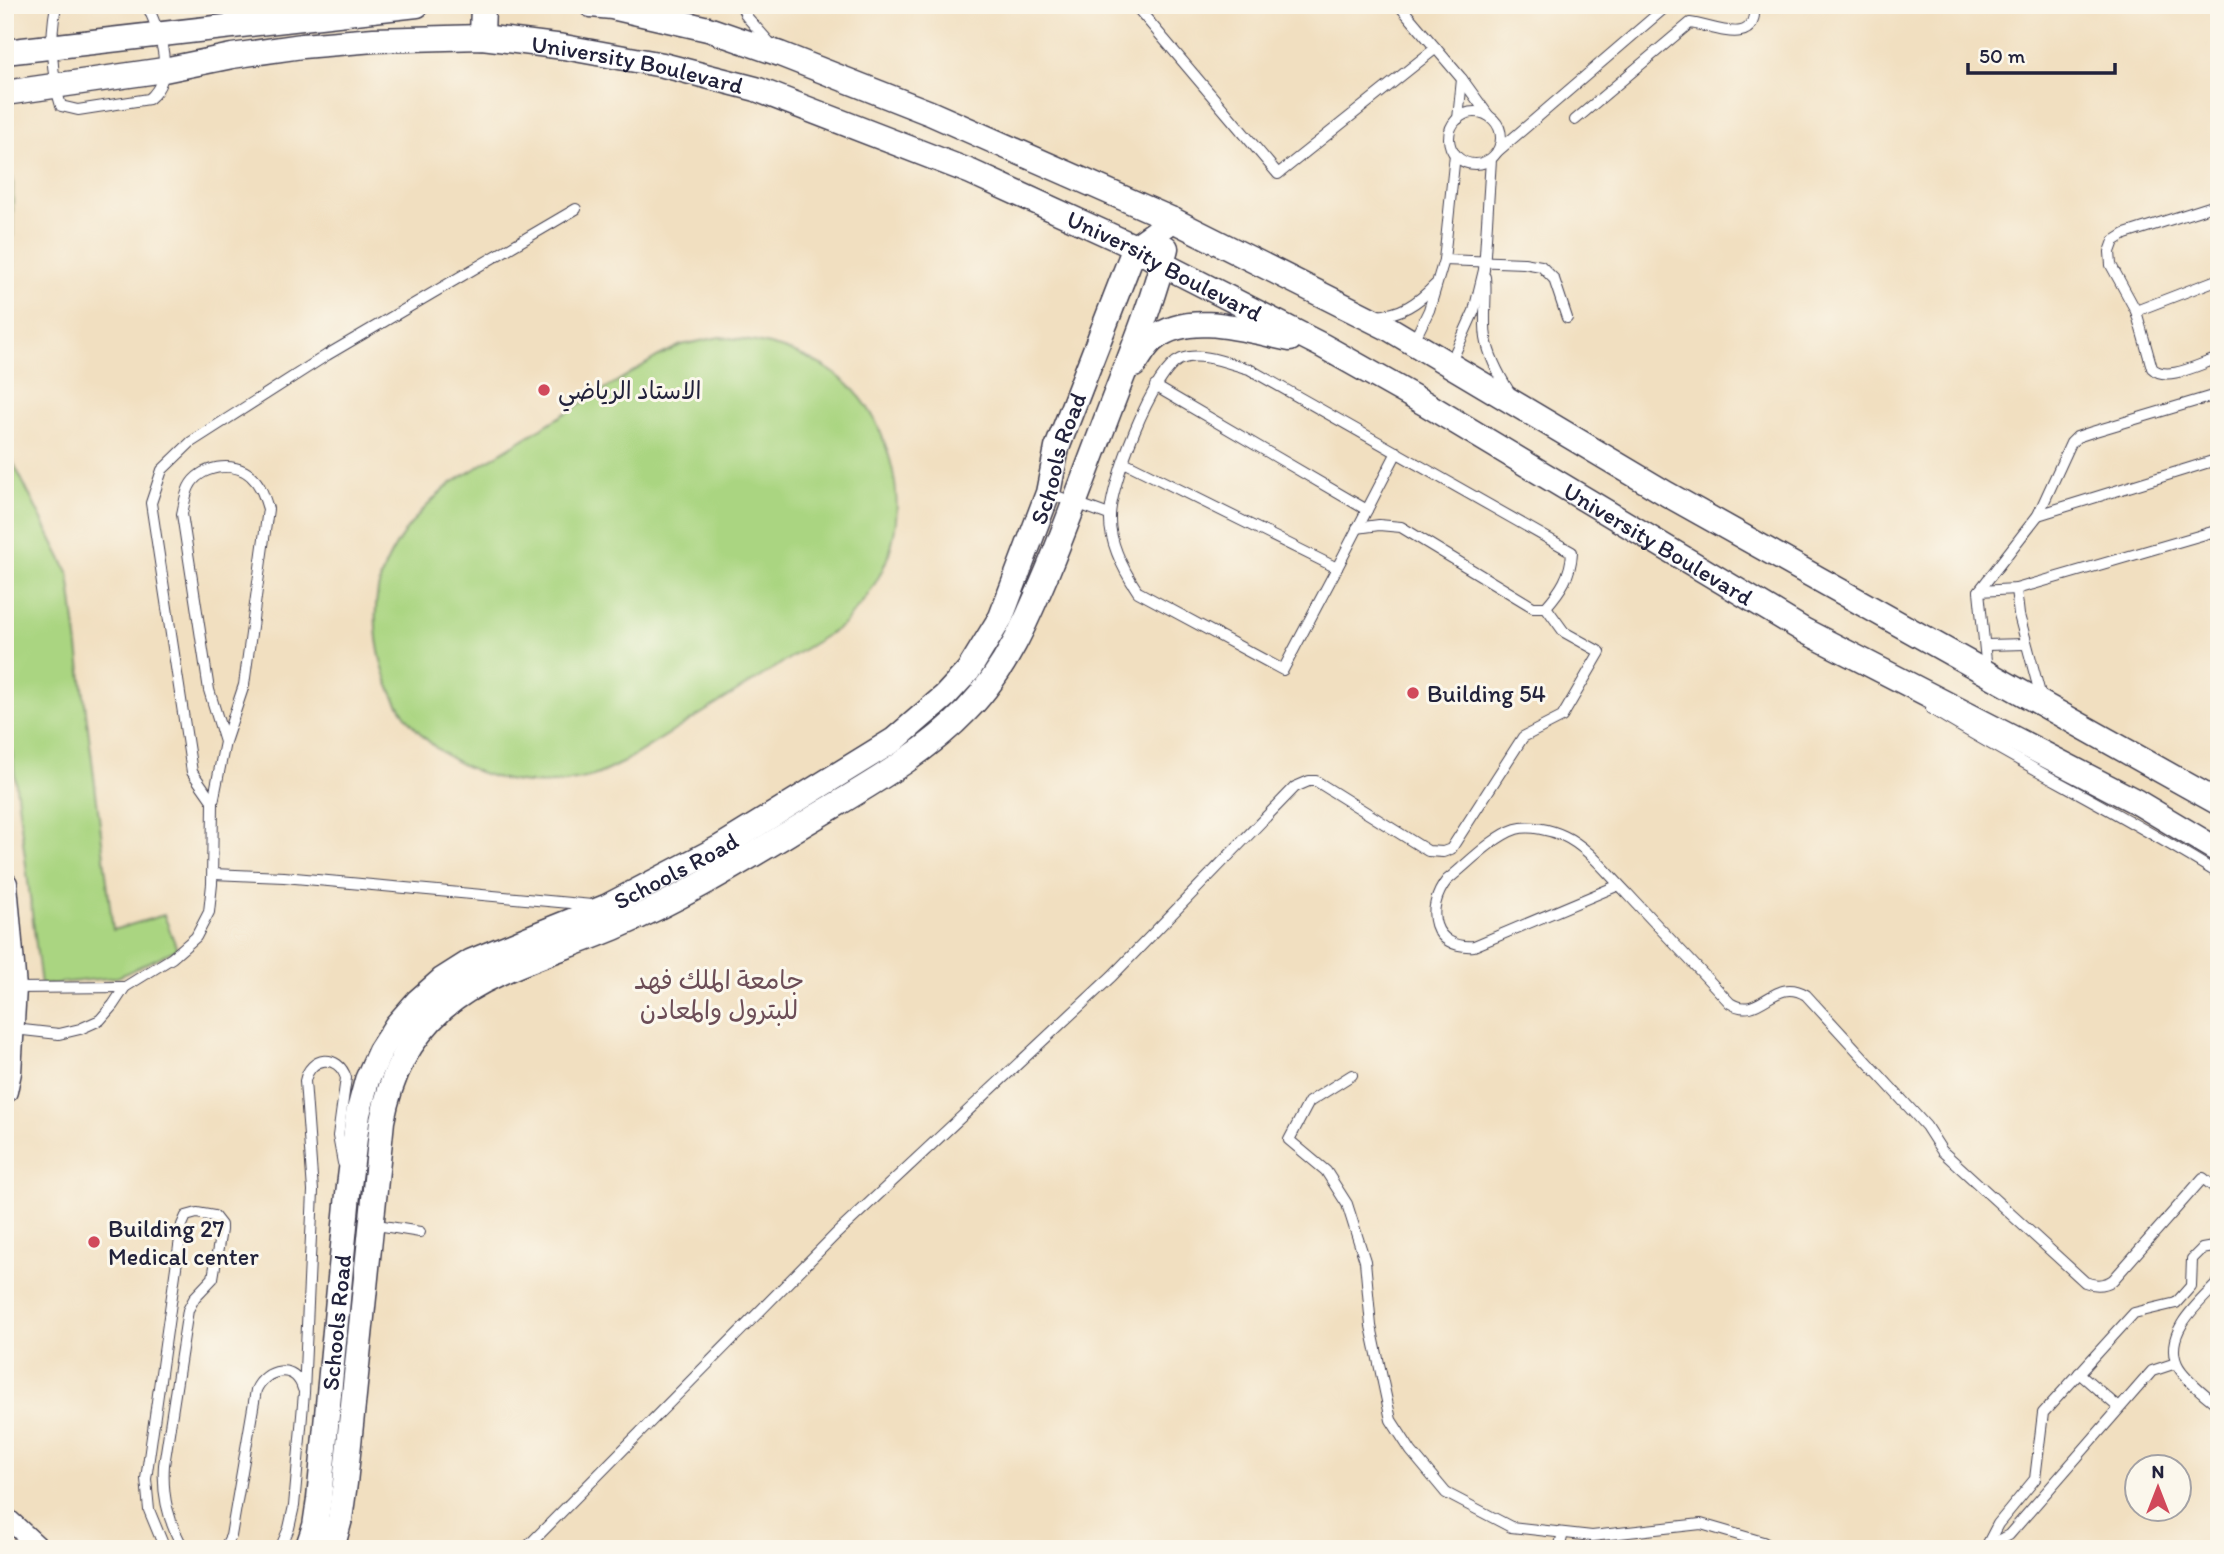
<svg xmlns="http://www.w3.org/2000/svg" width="2224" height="1554" font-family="Itim,'Playpen Sans Arabic',sans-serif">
<rect width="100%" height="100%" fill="#fbf7ec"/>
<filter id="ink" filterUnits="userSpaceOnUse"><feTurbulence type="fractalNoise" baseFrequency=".0143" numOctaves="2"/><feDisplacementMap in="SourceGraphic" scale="14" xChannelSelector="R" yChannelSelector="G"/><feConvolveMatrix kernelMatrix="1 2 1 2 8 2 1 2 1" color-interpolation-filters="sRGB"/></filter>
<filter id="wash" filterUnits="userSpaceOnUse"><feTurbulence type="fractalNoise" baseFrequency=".00686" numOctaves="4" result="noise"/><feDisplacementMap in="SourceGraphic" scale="28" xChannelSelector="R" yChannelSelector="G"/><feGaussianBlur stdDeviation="1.57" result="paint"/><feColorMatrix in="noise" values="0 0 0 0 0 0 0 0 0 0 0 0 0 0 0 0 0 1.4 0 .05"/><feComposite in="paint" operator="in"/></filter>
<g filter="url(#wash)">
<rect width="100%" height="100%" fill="#f1dfc0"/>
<g fill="#aad581" stroke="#667c5e" stroke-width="2">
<polygon points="5,155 13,180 13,282 5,305"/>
<path d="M 720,337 C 785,343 853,364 880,431 C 906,492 903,552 860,605 C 854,611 849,619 843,625 C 835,631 824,636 816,642 C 796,654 777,666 757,679 C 712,707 667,735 622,763 C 613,767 603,773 593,776 C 503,802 407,758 382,665 C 374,634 372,597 385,566 C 400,532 423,508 450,484 L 657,357 L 681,345 Z"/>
<polygon points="5,446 69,574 113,930 164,915 177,949 118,977 41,985 5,698"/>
</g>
</g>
<g filter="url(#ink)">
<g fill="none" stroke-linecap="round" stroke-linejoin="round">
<g stroke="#413e4f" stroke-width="12">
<g id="service">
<path d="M 56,5 C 50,38 51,74 61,106 L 78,110 L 149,99 C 177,76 160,33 147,5"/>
<polyline points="741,5 747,17 770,43"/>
<polyline points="1135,5 1278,174 1436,48"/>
<polyline points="1399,5 1462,79 1488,115"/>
<circle cx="1475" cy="138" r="26"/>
<polyline points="1458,119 1462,79"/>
<path d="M 1575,120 L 1690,23 C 1712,25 1758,50 1754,5"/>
<polyline points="1498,151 1668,5"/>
<path d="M 2219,204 L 2125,234 L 2114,241 L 2110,252 L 2111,265 L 2136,311 L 2152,368 C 2167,383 2201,363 2219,358"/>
<polyline points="1444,260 1524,263 1541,266 1554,279 1567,318"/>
<path d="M 1485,277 C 1487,297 1483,318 1486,338 C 1489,357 1500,377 1510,393"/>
<polyline points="2136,311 2219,279"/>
<path d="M 1376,316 C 1401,314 1417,304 1435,285"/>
<polyline points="1413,343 1429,310 1444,260 1455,154"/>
<polyline points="1450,364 1474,311 1484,270 1491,159"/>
<polyline points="1155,386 1367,510"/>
<polyline points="1124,462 1337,568 1397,452"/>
<polyline points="1048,493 1109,515"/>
<polyline points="2038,515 2219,459"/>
<path d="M 1337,568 L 1283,670 L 1138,592 C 1124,571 1109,543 1110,517 C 1110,486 1152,371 1181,359 C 1201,351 1230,364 1249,369 L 1572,552 C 1571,575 1561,590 1546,607 L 1533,607 L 1401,527 L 1379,525 L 1357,528"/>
<polyline points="2016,589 2019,615 2042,701"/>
<polyline points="1979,591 2016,589 2219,530"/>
<polyline points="1986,645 2026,644"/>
<polyline points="1987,671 1979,591 2038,515 2071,443 2077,437 2092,432 2219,394"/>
<path d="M 1931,709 C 2025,767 2125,815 2219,874"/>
<polyline points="213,802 192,772 151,503 162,470 191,442 327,355 576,209"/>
<polyline points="213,874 284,877 592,905"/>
<path d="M 1619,885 L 1474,946 C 1432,949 1424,909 1447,880 C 1466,865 1494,836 1516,829 C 1530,825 1551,830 1564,836 C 1588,847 1608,874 1627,893 C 1661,930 1696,966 1730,1003 C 1761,1022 1773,975 1806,995 L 1926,1126 L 1942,1151 L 2085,1282 C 2095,1286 2104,1286 2113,1280 L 2203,1178 L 2219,1191"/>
<polyline points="14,988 125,987"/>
<path d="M 14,1029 L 59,1034 L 80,1029 L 100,1020 L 113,1005 L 125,987 L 172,958 L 196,937 L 209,912 L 212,884 L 213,802 L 225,742 L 244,685 L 268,509 C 264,496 261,485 251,476 C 234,460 199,466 189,487 C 185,495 184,506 182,514 L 209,690 L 225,742"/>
<polyline points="1352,1075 1309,1102 1289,1140 1326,1171 1347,1204 1365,1261 1371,1326 1391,1420 1411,1451 1446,1493 1511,1527 1592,1536 1701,1524 1763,1542 1775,1549"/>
<polyline points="371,1224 420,1232"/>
<path d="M 2219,1282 C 2200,1302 2163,1332 2177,1364 C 2183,1378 2207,1396 2219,1406"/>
<polyline points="2079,1373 2119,1408"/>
<polyline points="1988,1546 2009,1535 2152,1371 2176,1363"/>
<path d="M 165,1549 L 149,1510 L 146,1479 L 182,1225 L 186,1216 L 197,1213 L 214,1216 L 221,1225 L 221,1230 L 213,1278 L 195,1297 L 188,1310 L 164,1465 C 162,1496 168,1522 184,1549"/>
<path d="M 224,1549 L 231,1536 L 256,1390 C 265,1369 295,1362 303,1389"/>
<path d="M 280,1549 L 289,1528 L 294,1506 L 304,1393 L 313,1191 L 305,1081 C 310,1056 338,1053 346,1078 L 338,1136 L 343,1163"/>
<polyline points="525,1549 835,1235 1112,976 1295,787 1309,781 1316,781 1428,851 1443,852 1451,849 1523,737 1562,717 1600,652 1564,632 1546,607"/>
<polyline points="1559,1549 1563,1533"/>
<polyline points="1985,1549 1998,1524 2035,1479 2043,1413 2134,1313 2176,1303 2191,1286 2192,1259 2202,1249 2219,1246"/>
</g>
</g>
<g stroke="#413e4f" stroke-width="22">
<polyline id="minor" points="5,1516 41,1549"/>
</g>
<g stroke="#413e4f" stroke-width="27">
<g id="tertiary">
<polyline points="591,5 612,7 708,29 780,54 930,113 1173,220 1388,328 1667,494 2219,803"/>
<polyline points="482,37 483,5"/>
<polyline points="5,52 417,5"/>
<path id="s1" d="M 5,93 L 164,70 L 232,56 L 302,46 L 374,40 L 482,37 L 564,47 L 663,65 L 756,89 L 971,172 L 1135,247 L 1162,264 L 1323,346 L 1426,404 L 1805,631 L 2137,802 L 2219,851"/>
<path d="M 1134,365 C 1140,357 1146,345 1154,339 C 1189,310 1250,331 1290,339"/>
<polyline points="5,884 14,988 9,1072 5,1091"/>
<path id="s2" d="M 307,1549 L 315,1526 L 319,1499 L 348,1194 L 358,1114 L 367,1080 L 380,1051 L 396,1026 L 418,1001 L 442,980 L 472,961 L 608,906 L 719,848 L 894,740 L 945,696 L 968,671 L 1001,617 L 1048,493 L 1057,448 L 1135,247 L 1173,220"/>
<path d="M 332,1549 L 340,1519 L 345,1483 L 382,1121 C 391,1075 408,1040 443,1008 C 487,969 564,950 618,926 C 685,897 747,858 809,821 C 863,788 923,756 967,710 C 1006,670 1027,620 1048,570 C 1067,524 1084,477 1102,430 C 1124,370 1151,310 1166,248"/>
</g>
</g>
<use href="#service" stroke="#fff" stroke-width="10"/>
<use href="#minor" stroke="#fff" stroke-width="19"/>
<use href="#tertiary" stroke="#fff" stroke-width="24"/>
</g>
</g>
<g fill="#d1495b" stroke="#fbf7ec" stroke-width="2.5">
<circle cx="544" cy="390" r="7"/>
<circle cx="1413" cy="693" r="7"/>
<circle cx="94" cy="1242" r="7"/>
</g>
<g text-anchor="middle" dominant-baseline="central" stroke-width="6" stroke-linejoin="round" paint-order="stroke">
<g font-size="24" fill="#22223b" stroke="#fbf7ec">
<text stroke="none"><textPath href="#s1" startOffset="639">University Boulevard</textPath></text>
<text stroke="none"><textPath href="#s1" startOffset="1206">University Boulevard</textPath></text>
<text stroke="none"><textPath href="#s2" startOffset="1447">Schools Road</textPath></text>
<text stroke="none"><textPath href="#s1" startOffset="1773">University Boulevard</textPath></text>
<text stroke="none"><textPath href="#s2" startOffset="859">Schools Road</textPath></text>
<text stroke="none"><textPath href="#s2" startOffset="229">Schools Road</textPath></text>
</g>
<g font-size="24" fill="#22223b" stroke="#fbf7ec" text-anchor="start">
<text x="558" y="390">الاستاد الرياضي</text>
<text x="1427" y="693">Building 54</text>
<text x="108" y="1228">Building 27<tspan x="108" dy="28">Medical center</tspan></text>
</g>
<g font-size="26" fill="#6c4d57" stroke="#fbf7ec">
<text x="719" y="980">جامعة الملك فهد<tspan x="719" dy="30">للبترول والمعادن</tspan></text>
</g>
</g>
<rect width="2224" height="1554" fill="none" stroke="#fbf7ec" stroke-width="28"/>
<g transform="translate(2158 1488)"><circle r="33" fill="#fbf7ec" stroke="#a4a2a5" stroke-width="2"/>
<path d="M0-5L12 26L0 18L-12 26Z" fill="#d1495b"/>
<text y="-10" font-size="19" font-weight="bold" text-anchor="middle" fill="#22223b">N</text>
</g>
<path d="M1968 63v10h147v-10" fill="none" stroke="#22223b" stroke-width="3.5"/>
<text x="1979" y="63" font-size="21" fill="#22223b" stroke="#fbf7ec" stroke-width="5" paint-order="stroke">50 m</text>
</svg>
